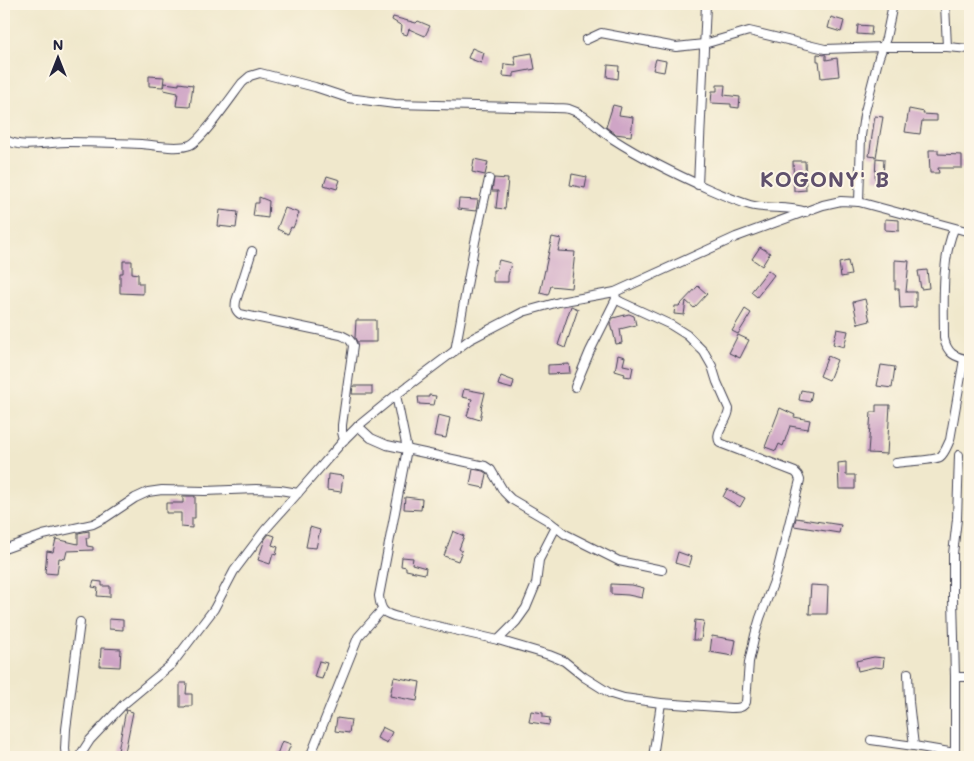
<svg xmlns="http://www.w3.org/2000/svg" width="974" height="761" font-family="Mali,sans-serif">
<rect width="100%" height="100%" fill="#fcf5e5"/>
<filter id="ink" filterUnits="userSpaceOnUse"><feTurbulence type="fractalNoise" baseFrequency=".02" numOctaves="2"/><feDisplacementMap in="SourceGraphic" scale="10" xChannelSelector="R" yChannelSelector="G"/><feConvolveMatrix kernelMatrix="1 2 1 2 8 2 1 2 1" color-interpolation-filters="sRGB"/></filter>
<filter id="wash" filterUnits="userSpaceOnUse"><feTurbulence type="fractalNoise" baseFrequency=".0096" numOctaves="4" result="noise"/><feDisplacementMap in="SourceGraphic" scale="20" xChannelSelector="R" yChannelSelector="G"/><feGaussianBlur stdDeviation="1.12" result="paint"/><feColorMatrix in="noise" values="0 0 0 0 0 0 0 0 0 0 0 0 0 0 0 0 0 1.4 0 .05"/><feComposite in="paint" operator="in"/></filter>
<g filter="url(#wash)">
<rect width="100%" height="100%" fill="#f0e8cc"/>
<g id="blocks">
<g fill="#cfa5c6">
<polygon points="393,17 416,23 418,21 430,26 425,36 409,29 407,35 401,33 402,26 392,20"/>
<polygon points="831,17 844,21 841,32 828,28"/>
<polygon points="858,25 872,26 871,35 857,34"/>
<polygon points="472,48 484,53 481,63 468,58"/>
<polygon points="532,53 535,69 514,73 514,77 503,76 504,64 516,65 514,56"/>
<polygon points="817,54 826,55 826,60 837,58 839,76 821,78 819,61 817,61"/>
<polygon points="656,59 666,61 664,72 653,70"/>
<polygon points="608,65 619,66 618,79 607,77"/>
<polygon points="149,76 164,77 163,87 149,86"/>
<polygon points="165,83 179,85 179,83 193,85 190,107 176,106 178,93 164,90"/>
<polygon points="717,85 725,85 724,95 740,97 739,108 731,107 731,104 711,103 712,91 717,91"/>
<polygon points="613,105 621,107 619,115 633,117 631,136 615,134 606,127"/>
<polygon points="909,109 924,112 923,114 937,115 937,121 922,121 920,134 905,132"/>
<polygon points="875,116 883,117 876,157 869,156"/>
<polygon points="929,150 938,150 938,154 962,155 962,168 938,168 939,173 930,173"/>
<polygon points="876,158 884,159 883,180 875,179"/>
<polygon points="474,159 488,162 485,175 472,172"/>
<polygon points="793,161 805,161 806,190 794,191"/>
<polygon points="572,174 587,177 585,188 570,185"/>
<polygon points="327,176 340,180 337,189 324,185"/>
<polygon points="494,178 508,179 505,209 496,208 498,191 492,191"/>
<polygon points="259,197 269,201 268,218 253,216 255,203 259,203"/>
<polygon points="459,199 478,200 476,211 458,209"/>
<polygon points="285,208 299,213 293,228 291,227 288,234 277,229"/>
<polygon points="220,210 238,212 236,228 218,226"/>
<polygon points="885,219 899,220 899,231 885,230"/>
<polygon points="552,237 561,239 558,251 575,252 571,288 551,286 548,295 540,293"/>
<polygon points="760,247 770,253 762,266 752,259"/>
<polygon points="499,260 511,263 508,276 508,282 493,282 493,270 496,270"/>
<polygon points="895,260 909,261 906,292 916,292 916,307 900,308 899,289 895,289"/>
<polygon points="123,261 132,261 132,273 138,274 138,283 143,283 143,294 120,293 120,273 123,273"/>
<polygon points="848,261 851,275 841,277 839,263"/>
<polygon points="768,270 774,275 757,297 751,292"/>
<polygon points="927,270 929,288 921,289 918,271"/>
<polygon points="698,286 707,294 694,308 686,301 684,315 674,314 675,306 679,306"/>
<polygon points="865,299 870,321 858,324 853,302"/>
<polygon points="571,306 578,309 565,348 558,345"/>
<polygon points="745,309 751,313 738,334 732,331"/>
<polygon points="629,314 634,316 636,325 620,329 622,343 616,344 613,331 612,331 610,324 613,318"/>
<polygon points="356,320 376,320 376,342 357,342 355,338"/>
<polygon points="837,329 848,331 844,347 833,344"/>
<polygon points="738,335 749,340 740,358 729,353"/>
<polygon points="618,355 625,357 623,365 633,367 631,377 624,376 625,374 615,371"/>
<polygon points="828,356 837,360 829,380 820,376"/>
<polygon points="569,364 570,373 548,374 548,365"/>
<polygon points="881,365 895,367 892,388 877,386"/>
<polygon points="501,376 514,381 512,389 498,385"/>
<polygon points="353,386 372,386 372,394 352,394"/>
<polygon points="464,389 485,393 481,409 482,410 480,420 467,416 472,399 462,397"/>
<polygon points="801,390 812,392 810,402 799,400"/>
<polygon points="429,395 436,396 434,405 419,404 418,397 429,397"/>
<polygon points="876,405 890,405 887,454 868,453 871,412 876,412"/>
<polygon points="780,408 795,415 794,417 810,420 808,429 790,426 783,446 779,444 776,451 765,447"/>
<polygon points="438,415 450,418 446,438 434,436"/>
<polygon points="846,462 846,475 855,475 855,489 839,489 838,463"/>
<polygon points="473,469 483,471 487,474 484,488 470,485"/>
<polygon points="328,474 343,476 341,492 327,490"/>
<polygon points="727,489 745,498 740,507 723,497"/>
<polygon points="183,496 195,496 195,518 192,518 192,528 181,527 181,513 166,513 166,503 183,503"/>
<polygon points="405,497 422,499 421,510 404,509"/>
<polygon points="796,518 841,525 839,533 794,526"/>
<polygon points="310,527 320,530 316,548 306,547"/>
<polygon points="89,531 89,538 86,538 87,546 93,547 93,550 67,551 65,559 59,558 57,574 45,573 47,551 53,552 56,539 78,544 78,533"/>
<polygon points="453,531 464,536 459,549 462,551 458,561 444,556"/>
<polygon points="269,534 275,536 272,545 278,547 276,555 273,554 270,564 258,560 265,539"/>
<polygon points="678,552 692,557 689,567 675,563"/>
<polygon points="402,557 413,558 412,564 426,568 425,574 406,570 406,567 401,566"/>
<polygon points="94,581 102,582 102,586 110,586 110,597 97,596 98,588 92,587"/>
<polygon points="611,584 632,585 644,588 642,598 628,595 611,594"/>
<polygon points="811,585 828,586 827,614 809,614"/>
<polygon points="109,619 123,620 123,630 109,629"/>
<polygon points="695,620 704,621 701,640 693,640"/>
<polygon points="712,636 736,640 733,656 710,652"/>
<polygon points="101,648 121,649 120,667 100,666"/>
<polygon points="874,657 884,658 883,668 875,667 858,671 856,661"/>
<polygon points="319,661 327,663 322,679 314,677"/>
<polygon points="394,677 420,682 417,701 390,696"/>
<polygon points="180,683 187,683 186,694 192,694 192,706 186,706 185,707 180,707"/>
<polygon points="126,710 133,712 125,752 118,751"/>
<polygon points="531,711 543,713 543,717 550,718 549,725 529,722"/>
<polygon points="337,718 351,720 349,733 335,731"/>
<polygon points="382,727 392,732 387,743 377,738"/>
<polygon points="282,741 291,744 286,757 276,757"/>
</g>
</g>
</g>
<g filter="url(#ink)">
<use href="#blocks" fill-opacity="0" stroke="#414051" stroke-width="1"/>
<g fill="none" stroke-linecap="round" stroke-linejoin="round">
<g stroke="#414051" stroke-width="10">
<g id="street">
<polyline points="945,4 947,47"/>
<polyline points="586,40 601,33 676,47 704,44 749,31 825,49 883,47 947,47 970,49"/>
<path d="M 4,139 C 23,150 47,142 68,142 C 92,142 117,143 141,144 C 155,145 177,150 190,145 C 202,140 232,96 242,83 L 250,76 L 260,73 L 315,87 L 348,98 L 395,104 L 554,108 C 558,108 564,108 569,109 C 586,114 598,129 613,139 C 644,159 677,175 711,190 C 723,195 736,201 750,205 C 768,210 788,205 806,212"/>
<polyline points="698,185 706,4"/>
<polyline points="859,202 861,136 864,115 879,57 886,38 893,4"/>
<path d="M 954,229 C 941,260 944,305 944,338 C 947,354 955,357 970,360"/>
<path d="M 252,251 L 236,301 C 235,307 235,310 240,314 L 341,335 C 347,338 351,339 353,346 L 342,425 L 342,432 L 344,440"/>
<polyline points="455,351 475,242 489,179"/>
<polyline points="575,387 590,351 616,299"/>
<path d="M 396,395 L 407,449 L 379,596 C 381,614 386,614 402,618 L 498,640 L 549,655 L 564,661 L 584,677 L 611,694 L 624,698 L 661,703 L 731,708 C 738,708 743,708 746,702 L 749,662 L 755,635 L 760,618 L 776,576 L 800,480 L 798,475 L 795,472 L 720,443 C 713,432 729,421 729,409 L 717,382 L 712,366 L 704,352 L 687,335 L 671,325 L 621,302 L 616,299 L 615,292"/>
<polyline points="358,426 371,438 387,445 485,466 491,470 504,492 511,499 547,520 565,534 619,561 662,570"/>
<path d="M 896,463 C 906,461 932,461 940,457 C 945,453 947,446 950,440 L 964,359"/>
<polyline points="4,549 43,535 93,524 105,518 135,498 148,492 162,490 205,491 256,489 280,490 298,493"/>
<polyline points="498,640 516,622 526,608 536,584 539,560 556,527"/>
<polyline points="908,673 909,702 914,746"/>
<polyline points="955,677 970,677"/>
<polyline points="871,740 914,746 955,753"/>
<polyline points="66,757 65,749 66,729 80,622"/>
<polyline points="79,757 90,740 124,704 172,664 214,609 234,571 265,530 298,493 344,440 358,426 396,395 469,340 523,312 559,302 615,292 736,237 823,205 841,201 859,202 970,232"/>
<polyline points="310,757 358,637 381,611 383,611"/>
<polyline points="653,757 661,703"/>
<polyline points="955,757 955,677 953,599 953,554 957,519 959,455"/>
</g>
</g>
<use href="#street" stroke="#fff" stroke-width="8"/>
</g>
</g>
<g text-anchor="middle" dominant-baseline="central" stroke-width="4" stroke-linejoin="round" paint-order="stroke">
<g font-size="21" font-weight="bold" letter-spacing="1" fill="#5f506c" stroke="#fcf5e5">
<text x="825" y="178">KOGONY' B</text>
</g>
</g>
<rect width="974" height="761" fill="none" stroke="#fcf5e5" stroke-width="20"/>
<g transform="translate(58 58)" stroke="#fcf5e5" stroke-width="4" paint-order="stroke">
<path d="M0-4L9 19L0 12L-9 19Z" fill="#22223b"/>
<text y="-8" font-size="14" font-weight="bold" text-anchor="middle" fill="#22223b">N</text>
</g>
</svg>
